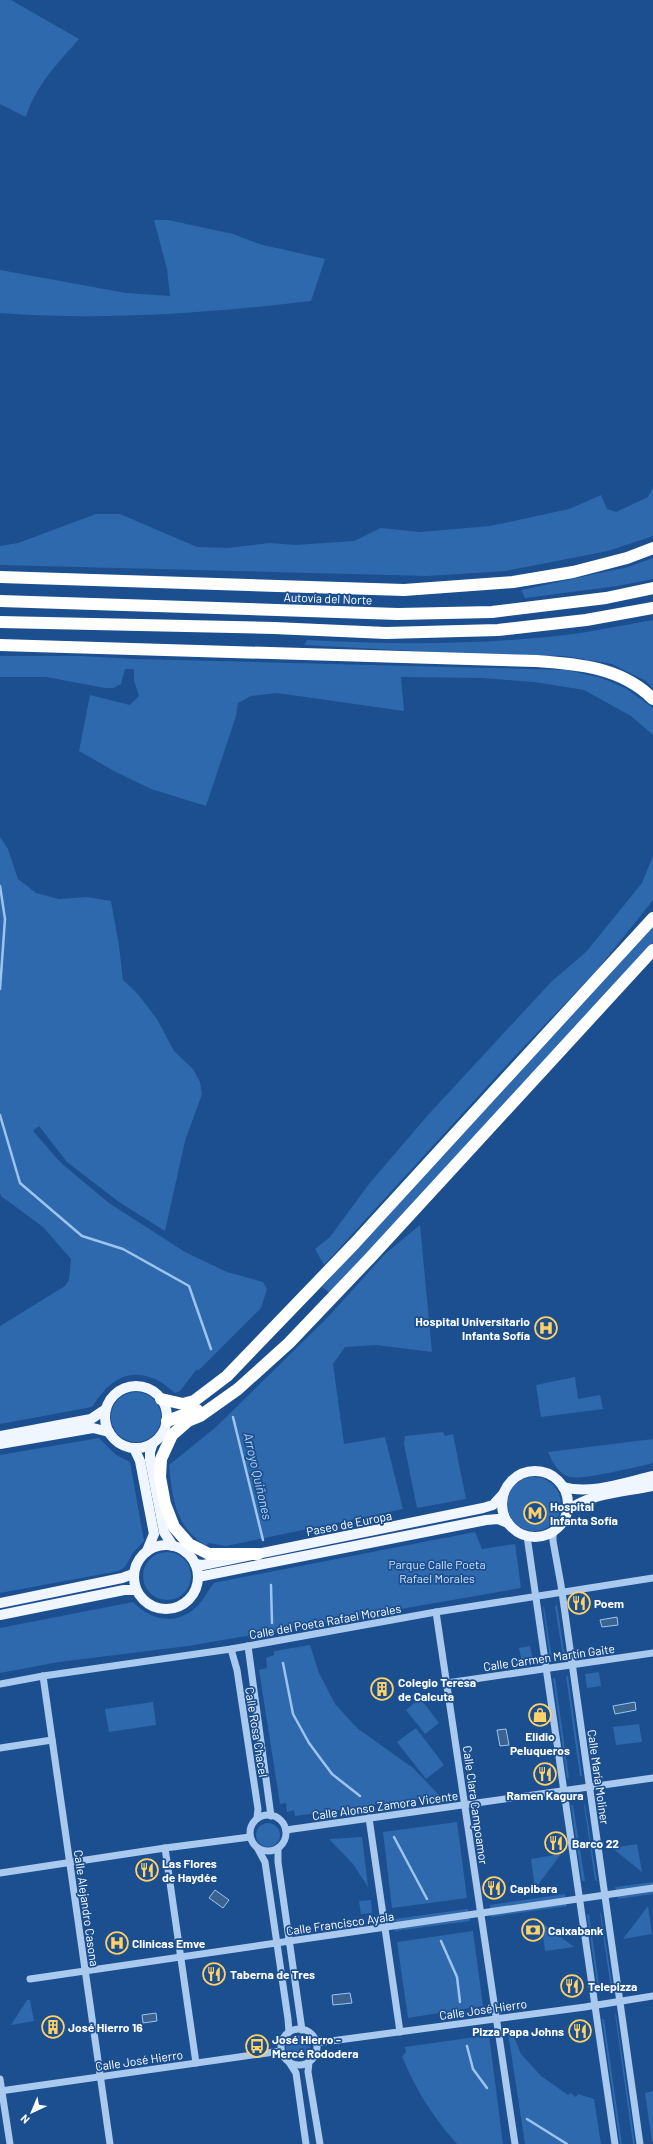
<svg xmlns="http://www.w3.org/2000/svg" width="653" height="2144" font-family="Barlow,sans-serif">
<rect width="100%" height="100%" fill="#1b4f8f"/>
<g fill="#2e69ad">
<path d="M 0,0 L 11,0 L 79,39 C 59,62 35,86 26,117 L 0,104 Z"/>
<path d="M 154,220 L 168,220 L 233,234 L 259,244 L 325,259 L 311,301 C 208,313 104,321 0,313 L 0,270 L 126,293 L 170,296 L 167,269 Z"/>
<polygon points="653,487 653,536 608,551 506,571 427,576 0,565 0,546 18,543 96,514 120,514 197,547 227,548 270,543 295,545 354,541 381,528 420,532 490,526 569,509 601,495 607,509 616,512 648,497"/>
<polygon points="653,558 653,579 617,586 525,598 521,590 628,567"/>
<path d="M 653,620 L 653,688 L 646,681 L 612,664 L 565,656 L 472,654 L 304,645 L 307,640 C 397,645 492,645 581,633 C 605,629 629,624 653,620 Z"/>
<polygon points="0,656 81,656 135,659 566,670 602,678 627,689 653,708 653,735 631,716 584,690 534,682 482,678 401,677 404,711 277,693 251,696 238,703 236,716 206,806 151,789 114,771 79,751 90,695 130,705 139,696 134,681 134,669 125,669 121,684 113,688 105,688 46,677 0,677"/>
<path d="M 0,837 L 8,849 L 18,879 L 36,893 L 59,899 L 87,897 L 111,901 L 119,946 L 123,980 L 137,993 L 157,1019 L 174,1051 L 193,1069 L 200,1082 L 202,1094 L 185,1141 L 165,1231 L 119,1202 L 67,1162 L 39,1126 L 33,1131 L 61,1163 L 109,1203 L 185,1252 L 227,1272 L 263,1282 L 267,1289 L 261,1308 L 198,1371 L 197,1369 L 180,1391 L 175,1393 C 169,1388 162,1382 155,1379 C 125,1366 107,1384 92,1407 L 0,1424 L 0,1326 L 65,1286 L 69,1280 L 71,1259 L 43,1227 L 1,1196 L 0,1193 Z"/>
<polygon points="653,856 653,900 597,970 515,1056 324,1265 315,1249 330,1237 369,1184 428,1115 551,982 586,952 642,883"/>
<polygon points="653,927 653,942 330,1293 322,1287"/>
<path d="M 420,1225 L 432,1352 L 376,1345 L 345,1347 L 333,1364 L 344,1444 L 385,1437 L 403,1509 L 226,1546 L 209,1543 L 206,1546 C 174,1525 173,1500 169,1465 L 216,1427 L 328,1317 L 385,1254 Z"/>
<polygon points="575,1377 578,1399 600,1395 603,1409 541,1417 536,1385"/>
<circle cx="136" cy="1417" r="25"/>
<polygon points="443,1432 445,1436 453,1434 466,1499 417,1508 404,1444 405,1436"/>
<polygon points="99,1438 116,1455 130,1462 144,1541 133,1553 125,1567 119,1571 0,1593 0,1455"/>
<path d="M 653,1439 L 653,1463 C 636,1467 584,1480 570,1477 C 559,1475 552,1461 548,1452 Z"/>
<circle cx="534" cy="1504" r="27"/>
<path d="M 475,1532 L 482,1549 L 515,1544 L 521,1588 L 188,1646 L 59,1662 L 0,1673 L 0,1628 L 128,1603 L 133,1602 C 150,1620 175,1626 195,1608 C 203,1602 207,1591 214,1583 L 218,1582 Z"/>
<circle cx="167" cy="1576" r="24"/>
<polygon points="557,1605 565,1656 563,1657 555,1606"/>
<polygon points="543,1607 544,1607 552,1658 550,1659"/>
<polygon points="310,1645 319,1673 335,1704 357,1728 413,1768 440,1796 295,1816 294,1810 287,1812 286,1803 280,1804 259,1670 267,1668 266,1658 274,1655 274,1651"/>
<polygon points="530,1646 533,1661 522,1662 519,1648"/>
<polygon points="599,1672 601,1686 587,1688 585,1674"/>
<polygon points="566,1676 568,1676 582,1776 580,1776"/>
<polygon points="553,1678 555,1678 569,1778 567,1778"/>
<polygon points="420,1698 439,1723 425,1734 406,1710"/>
<polygon points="153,1702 156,1725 109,1732 105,1709"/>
<polygon points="639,1724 642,1742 616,1745 613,1727"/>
<polygon points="416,1728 444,1765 426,1779 397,1742"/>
<polygon points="585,1804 597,1881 595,1880 584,1805"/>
<polygon points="571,1805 573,1805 585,1881 582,1881"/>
<polygon points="457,1822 467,1898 392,1908 383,1832"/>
<circle cx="268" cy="1835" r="12"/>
<polygon points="362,1837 368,1887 353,1864 329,1839"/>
<polygon points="637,1844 642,1872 612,1848"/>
<polygon points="561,1854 535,1889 531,1859"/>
<polygon points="653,1882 653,1894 618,1899 615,1887"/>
<polygon points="565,1894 567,1906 491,1917 490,1905"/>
<polygon points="371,1900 372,1913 361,1914 359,1901"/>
<polygon points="648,1906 652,1934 623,1939"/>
<polygon points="468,1909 470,1921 395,1931 394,1919"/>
<polygon points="600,1913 601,1913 613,1989 611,1989"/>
<polygon points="589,1914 600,1991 598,1990 587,1915"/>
<polygon points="541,1922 574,1947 545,1951"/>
<polygon points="473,1931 483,2006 408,2018 397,1942"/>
<polygon points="27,2000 30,2000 34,2021 11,2025"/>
<polygon points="615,2014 616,2014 635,2144 633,2144"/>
<polygon points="602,2019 604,2019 622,2144 620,2144"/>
<polygon points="512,2032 521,2054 541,2076 568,2095 570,2093 576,2097 578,2094 594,2099 601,2144 525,2144 508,2033"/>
<circle cx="298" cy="2047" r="12"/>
<path d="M 489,2035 L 503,2144 L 457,2144 C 431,2114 418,2093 402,2057 L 406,2052 L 405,2047 Z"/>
<polygon points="653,2091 653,2142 652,2142 645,2093"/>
</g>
<g fill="#3c6290" stroke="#9cc4f0">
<polygon points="617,1617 618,1625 602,1627 600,1620"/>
<polygon points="635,1702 636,1710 615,1714 613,1706"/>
<polygon points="506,1729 509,1745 500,1746 497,1730"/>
<polygon points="215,1890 229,1900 223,1908 209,1898"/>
<polygon points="350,1993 352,2003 333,2005 332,1995"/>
<polygon points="156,2013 157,2021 143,2023 142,2015"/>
</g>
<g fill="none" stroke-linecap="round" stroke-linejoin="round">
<g stroke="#9cc4f0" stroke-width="2.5">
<polyline points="0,886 5,919 0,989"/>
<polyline points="0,1115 20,1183 82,1236 123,1249 189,1286 211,1349"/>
<polyline points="233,1417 263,1540"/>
<polyline points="271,1585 272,1623"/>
<polyline points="283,1663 293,1714 309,1743 332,1774 360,1796"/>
<polyline points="394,1837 427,1899"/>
<polyline points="441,1941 457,1977 460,2002"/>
<polyline points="467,2046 473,2069 487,2088"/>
<polyline points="527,2119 567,2144"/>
</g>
<g stroke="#a9c9ee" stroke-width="7">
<polyline points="553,1532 553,1541 561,1585 640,2144"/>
<polyline points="527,1536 615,2144"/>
<polyline points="436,1612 515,2144"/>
<polyline points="248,1646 271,1816"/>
<polyline points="231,1649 237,1670 258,1809 257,1818"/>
<polyline points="43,1676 110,2144"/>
<polyline points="447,1683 653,1653"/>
<polyline points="0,1684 43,1676 231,1649 436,1612 653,1578"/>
<polyline points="0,1748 52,1740"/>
<circle cx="268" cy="1833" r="18"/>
<polyline points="369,1818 400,2032"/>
<polyline points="286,1830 653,1778"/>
<polyline points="165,1848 196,2063"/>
<polyline points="258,1849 265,1862 288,2019 289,2032"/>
<polyline points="278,1849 278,1862 302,2030"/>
<polyline points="0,1873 165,1848 250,1837"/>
<polyline points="30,1979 653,1888"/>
<circle cx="299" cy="2047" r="18"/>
<polyline points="316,2043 585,2007 653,1996"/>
<polyline points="289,2062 296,2073 306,2144"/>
<polyline points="309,2062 308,2072 320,2144"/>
<polyline points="0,2079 10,2144"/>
<polyline points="0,2091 281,2051"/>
</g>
<g stroke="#f0f6ff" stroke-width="10">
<circle cx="136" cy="1417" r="31"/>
<polyline points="0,1436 91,1419 106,1409"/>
<polyline points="153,1443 150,1452 150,1460 164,1532 173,1546"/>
<polyline points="0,1444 93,1428 109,1432"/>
<polyline points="134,1448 140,1461 154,1534 147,1551"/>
<circle cx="535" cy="1504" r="33"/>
<path d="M 563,1487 C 591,1495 626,1482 653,1476"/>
<path d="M 568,1510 C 591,1493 625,1492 653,1486"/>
<circle cx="166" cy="1577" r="32"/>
<polyline points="195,1564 203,1565 483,1508 493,1505 503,1494"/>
<polyline points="198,1577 486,1520 498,1519 508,1523"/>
<polyline points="0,1603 122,1578 133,1574"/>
<polyline points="0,1615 124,1590 136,1590"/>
</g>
<g stroke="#fff" stroke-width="12">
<polyline points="0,577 404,590 513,582 573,572 627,558 653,548"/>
<polyline points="0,601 398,614 492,612 606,598 653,588"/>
<polyline points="0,622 274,628 386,633 498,630 586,620 653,608"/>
<path d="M 0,645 L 536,661 C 578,664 621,667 653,699"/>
<polyline points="161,1399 183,1404 194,1401 227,1376 355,1243 653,918"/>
<polyline points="167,1421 197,1410"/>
<polyline points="258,1554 209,1554 189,1544 174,1527 165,1504 160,1477 161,1459 172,1435 188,1421 200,1416 238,1389 289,1343 370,1258 653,950"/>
</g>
</g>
<defs>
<g id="hospital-ring" transform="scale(1.15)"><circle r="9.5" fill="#1b4f8f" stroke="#ffd166" stroke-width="1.5"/><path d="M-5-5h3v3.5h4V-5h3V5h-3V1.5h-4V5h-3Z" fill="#ffd166"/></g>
<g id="metro-ring" transform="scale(1.15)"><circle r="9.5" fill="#1b4f8f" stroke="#ffd166" stroke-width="1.5"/><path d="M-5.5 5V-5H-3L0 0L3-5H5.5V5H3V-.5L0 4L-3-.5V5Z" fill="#ffd166"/></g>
<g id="restaurant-ring" transform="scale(1.15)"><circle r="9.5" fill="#1b4f8f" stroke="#ffd166" stroke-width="1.5"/><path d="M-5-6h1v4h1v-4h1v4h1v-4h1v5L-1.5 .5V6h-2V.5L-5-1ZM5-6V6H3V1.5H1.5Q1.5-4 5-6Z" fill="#ffd166"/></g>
<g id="building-ring" transform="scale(1.15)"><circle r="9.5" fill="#1b4f8f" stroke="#ffd166" stroke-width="1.5"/><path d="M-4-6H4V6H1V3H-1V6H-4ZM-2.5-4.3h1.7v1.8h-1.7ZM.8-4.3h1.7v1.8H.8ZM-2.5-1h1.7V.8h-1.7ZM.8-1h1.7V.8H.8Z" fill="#ffd166"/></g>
<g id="shop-ring" transform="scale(1.15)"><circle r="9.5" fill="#1b4f8f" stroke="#ffd166" stroke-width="1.5"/><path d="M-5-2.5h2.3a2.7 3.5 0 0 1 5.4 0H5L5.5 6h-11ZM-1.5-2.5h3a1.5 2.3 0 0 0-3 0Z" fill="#ffd166"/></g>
<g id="bank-ring" transform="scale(1.15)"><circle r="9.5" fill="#1b4f8f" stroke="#ffd166" stroke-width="1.5"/><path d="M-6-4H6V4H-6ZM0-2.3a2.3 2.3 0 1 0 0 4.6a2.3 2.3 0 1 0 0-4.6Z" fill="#ffd166"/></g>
<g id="bus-ring" transform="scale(1.15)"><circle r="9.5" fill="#1b4f8f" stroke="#ffd166" stroke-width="1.5"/><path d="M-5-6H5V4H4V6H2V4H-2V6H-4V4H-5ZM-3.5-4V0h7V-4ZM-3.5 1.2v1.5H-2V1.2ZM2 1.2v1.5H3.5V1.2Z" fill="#ffd166"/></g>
</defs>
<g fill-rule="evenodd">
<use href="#hospital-ring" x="546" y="1328"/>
<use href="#metro-ring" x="535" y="1513"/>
<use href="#restaurant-ring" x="579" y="1603"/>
<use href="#building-ring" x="382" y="1689"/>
<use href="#shop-ring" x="540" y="1715"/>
<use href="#restaurant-ring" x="545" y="1774"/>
<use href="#restaurant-ring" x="556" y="1843"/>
<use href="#restaurant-ring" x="147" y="1870"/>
<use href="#restaurant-ring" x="494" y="1888"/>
<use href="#bank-ring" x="533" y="1930"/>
<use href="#hospital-ring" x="117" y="1943"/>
<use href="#restaurant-ring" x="214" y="1974"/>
<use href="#restaurant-ring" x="572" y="1986"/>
<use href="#building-ring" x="53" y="2027"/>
<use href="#restaurant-ring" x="580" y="2031"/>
<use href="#bus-ring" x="257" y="2046"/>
</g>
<g text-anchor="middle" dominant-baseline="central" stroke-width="3.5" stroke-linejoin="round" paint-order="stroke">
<g font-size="12" fill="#fff" stroke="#1b4f8f">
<text transform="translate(328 598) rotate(2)">Autovía del Norte</text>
<text transform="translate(349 1523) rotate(-11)">Paseo de Europa</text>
<text transform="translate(325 1621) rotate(-10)">Calle del Poeta Rafael Morales</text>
<text transform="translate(549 1657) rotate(-8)">Calle Carmen Martín Gaite</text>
<text transform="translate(257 1732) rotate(81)">Calle Rosa Chacel</text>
<text transform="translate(599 1777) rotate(82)">Calle María Moliner</text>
<text transform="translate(385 1805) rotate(-8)">Calle Alonso Zamora Vicente</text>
<text transform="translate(476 1805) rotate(82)">Calle Clara Campoamor</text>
<text transform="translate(87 1908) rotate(82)">Calle Alejandro Casona</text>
<text transform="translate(340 1923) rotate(-8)">Calle Francisco Ayala</text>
<text transform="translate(483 2009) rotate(-8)">Calle José Hierro</text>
<text transform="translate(139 2060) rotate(-8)">Calle José Hierro</text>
</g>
<g font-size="12" font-weight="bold" fill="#fff" stroke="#1b4f8f" text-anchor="start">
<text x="530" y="1321" text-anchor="end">Hospital Universitario<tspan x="530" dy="14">Infanta Sofía</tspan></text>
<text x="550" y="1506">Hospital<tspan x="550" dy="14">Infanta Sofía</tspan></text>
<text x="594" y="1603">Poem</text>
<text x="398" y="1682">Colegio Teresa<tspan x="398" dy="14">de Calcuta</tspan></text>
<text x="540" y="1736" text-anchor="middle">Elidio<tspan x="540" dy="14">Peluqueros</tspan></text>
<text x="545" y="1795" text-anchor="middle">Ramen Kagura</text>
<text x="572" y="1843">Barco 22</text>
<text x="162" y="1863">Las Flores<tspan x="162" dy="14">de Haydée</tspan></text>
<text x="510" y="1888">Capibara</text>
<text x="548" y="1930">Caixabank</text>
<text x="132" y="1943">Clinicas Emve</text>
<text x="230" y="1974">Taberna de Tres</text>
<text x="588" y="1986">Telepizza</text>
<text x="68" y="2027">José Hierro 16</text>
<text x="564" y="2031" text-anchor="end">Pizza Papa Johns</text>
<text x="272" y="2039">José Hierro -<tspan x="272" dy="14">Mercé Rododera</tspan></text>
</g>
<g font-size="12" fill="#cfe3fa" stroke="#1b4f8f">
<text x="437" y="1564">Parque Calle Poeta<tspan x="437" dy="14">Rafael Morales</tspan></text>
</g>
<g font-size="13" font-style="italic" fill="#b5d3f5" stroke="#1b4f8f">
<text transform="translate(258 1476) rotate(77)">Arroyo Quiñones</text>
</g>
</g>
<g transform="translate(32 2112) rotate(224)" stroke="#1b4f8f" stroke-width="3" paint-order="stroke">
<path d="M0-3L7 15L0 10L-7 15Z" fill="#ffffff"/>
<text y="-6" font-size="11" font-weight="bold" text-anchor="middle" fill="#ffffff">N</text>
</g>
</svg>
